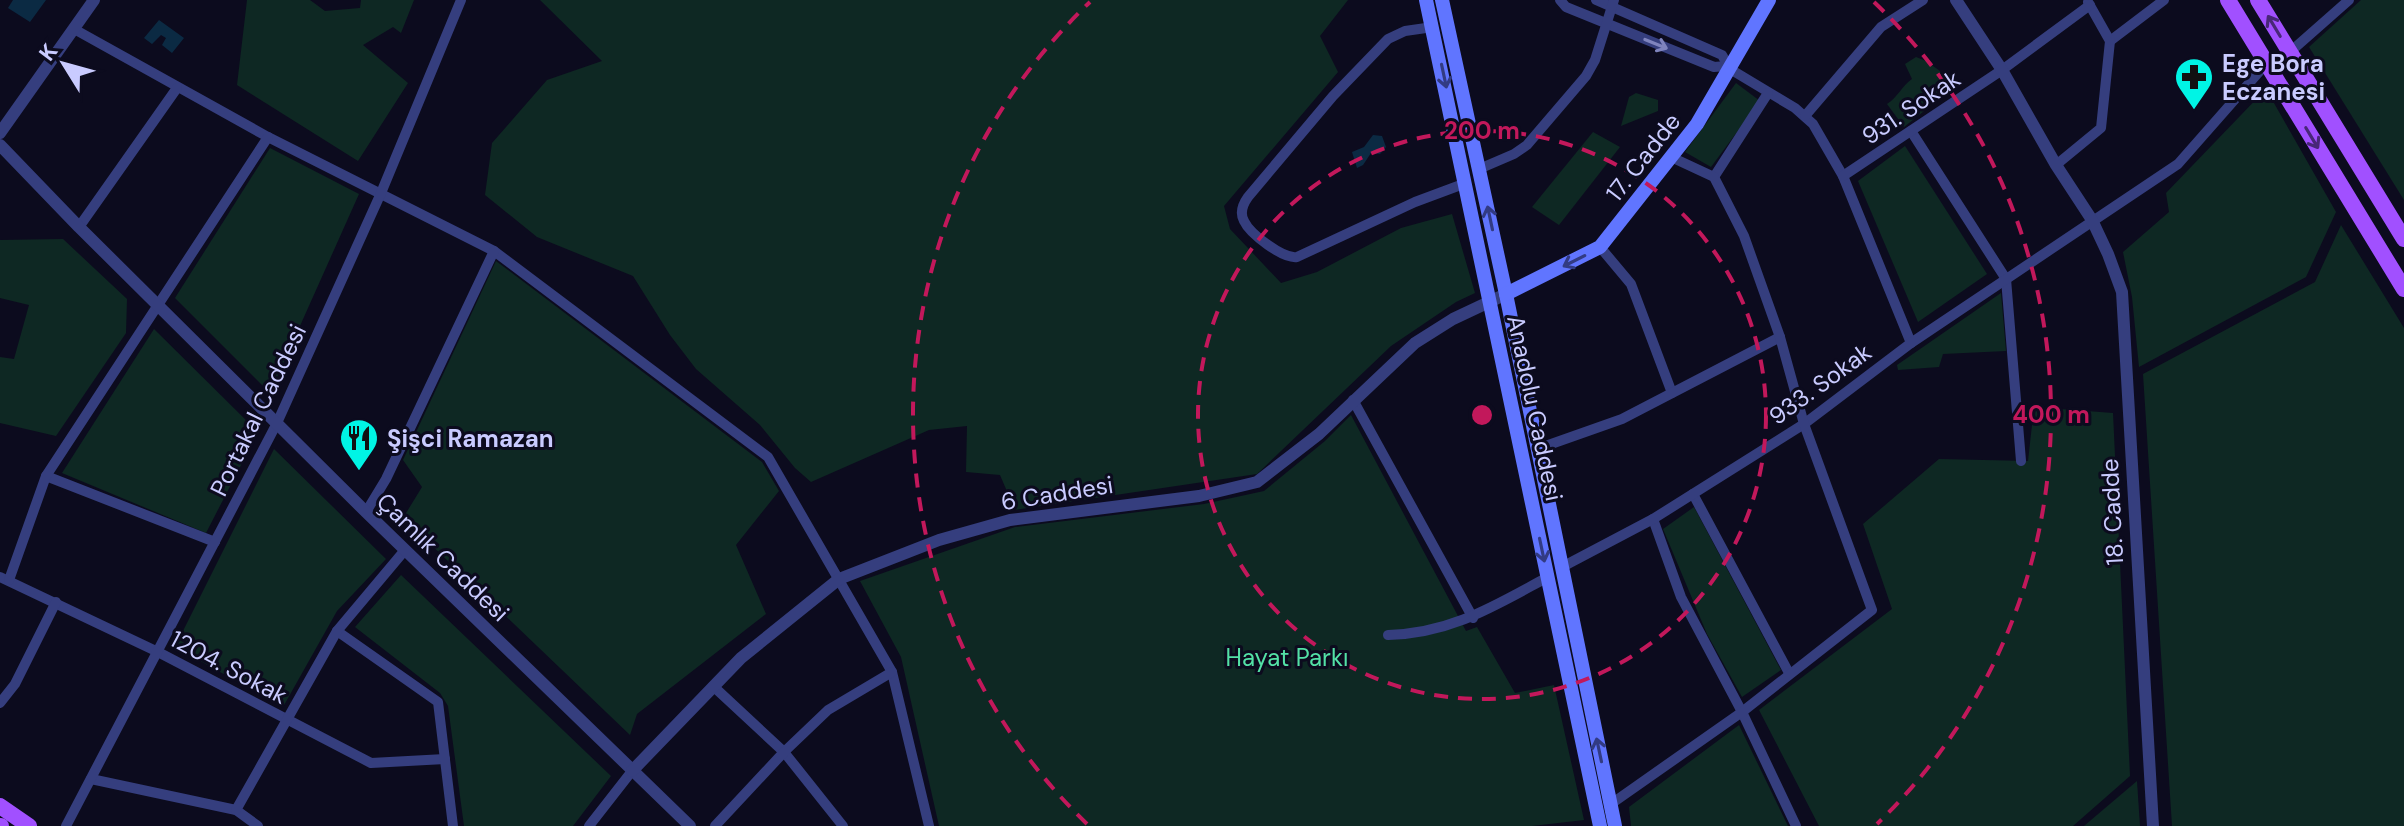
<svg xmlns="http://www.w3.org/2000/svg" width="2404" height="826" font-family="'DM Sans',sans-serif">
<rect width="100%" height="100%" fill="#0c0b1e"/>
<g fill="#0e2823">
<polygon points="247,0 310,0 325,11 360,8 361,0 414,0 401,33 393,27 363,45 408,83 358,161 237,85"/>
<polygon points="540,0 1348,0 1320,36 1338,72 1224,206 1230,229 1281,283 1317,272 1401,228 1452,214 1475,293 1456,302 1391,346 1257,474 1015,510 1000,475 966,472 967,426 929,430 811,482 795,468 760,425 696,369 670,335 633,276 537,237 485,195 492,143 547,80 602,61"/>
<polygon points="2361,0 2404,0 2404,200 2309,47"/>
<path d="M 1916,57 L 1926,61 L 1940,71 L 1941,79 L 1953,88 L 1904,127 L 1887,104 C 1898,97 1901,87 1912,79 L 1905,64 Z"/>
<polygon points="1736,83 1760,101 1711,167 1685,152"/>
<polygon points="2266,89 2336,212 2306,277 2139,367 2132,297 2123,252 2169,212 2166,193"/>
<polygon points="1636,93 1658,100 1658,111 1621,126 1629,97"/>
<polygon points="1593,132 1620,147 1559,225 1532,207"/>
<polygon points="1905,146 1987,274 1918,322 1858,181"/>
<polygon points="270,148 359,194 270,393 175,298"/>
<polygon points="2341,225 2404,328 2404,826 2172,826 2143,374 2315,282"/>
<polygon points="63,239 127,299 126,333 56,436 0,423 0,357 14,359 29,305 0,298 0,240"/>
<polygon points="496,261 762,462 779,491 736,545 766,614 637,714 630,735 403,518 422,487 403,460"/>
<polygon points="2001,293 2006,351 1943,354 1939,367 1898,370 1897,365"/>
<polygon points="154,329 258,432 206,533 62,473"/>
<polygon points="2034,407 2113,413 2130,776 2073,826 1819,826 1759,710 1892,609 1863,524 1939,459 2028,461"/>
<polygon points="1351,415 1466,631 1477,627 1515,693 1554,685 1584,820 1532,826 939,826 901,657 860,581 1015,527 1204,504 1264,491 1325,441"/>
<polygon points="274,449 386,559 337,611 283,707 175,647"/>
<polygon points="1694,507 1781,670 1742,697 1707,634 1663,529"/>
<polygon points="401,575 611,776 573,826 464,826 448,706 440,693 355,627"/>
<polygon points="1739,725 1788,826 1631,826 1629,807"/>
<polygon points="2137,781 2140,826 2084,826"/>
</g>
<g fill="#0b2a43">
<polygon points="13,0 46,0 30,22 8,8"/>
<polygon points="159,20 184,38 172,53 162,45 166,38 161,35 152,44 144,38"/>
<polygon points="1373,135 1382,136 1386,147 1380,154 1371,153 1363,165 1357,168 1352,152 1364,147"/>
</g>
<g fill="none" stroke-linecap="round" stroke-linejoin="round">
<g stroke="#353e7e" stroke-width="10">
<polyline points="1560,0 1566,7 1714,67 1726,66"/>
<polyline points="1596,0 1722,55 1730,69 1795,108 1813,124 1843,176 1911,343"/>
<path d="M 1433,27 L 1405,31 L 1388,39 L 1333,96 L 1248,197 C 1243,204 1239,212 1244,221 C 1250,234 1283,259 1297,257 L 1415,202 L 1466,183"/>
<polyline points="74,29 268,137 494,251 768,457 892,672 929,826"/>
<polyline points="2110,41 2164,0"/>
<polyline points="2290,52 2349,0"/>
<polyline points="1805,116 1881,27 1923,0"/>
<polyline points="1911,131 2006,279 2021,461"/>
<polyline points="2056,165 2101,128 2110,41 2088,2"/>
<polyline points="1479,169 1514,154 1527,145 1586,76 1595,60 1614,0"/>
<polyline points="1843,176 2002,70 2090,5"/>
<polyline points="1714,177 1768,93"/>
<polyline points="79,227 177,88"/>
<polyline points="1600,247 1631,284 1672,393"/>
<polyline points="1353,400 1473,618"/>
<polyline points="1537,449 1622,419 1780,337"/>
<polyline points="46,476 215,542"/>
<polyline points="1693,494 1789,673"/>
<polyline points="366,512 386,479 494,251"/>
<polyline points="1653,519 1681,597 1742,712 1796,826"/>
<polyline points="1562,567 1653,519 1804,424 1911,343 2178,164 2266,64"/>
<polyline points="0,577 158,652 371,763 445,759"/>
<polyline points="9,580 46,476 268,137"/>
<polyline points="337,631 438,702 453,826"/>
<path d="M 1388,635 C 1452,633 1494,606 1548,577"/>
<polyline points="713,686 784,752 843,826"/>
<polyline points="0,703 15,684 56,602"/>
<polyline points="91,779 236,810 258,826"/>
<polyline points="1611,804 1742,712 1872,610 1804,424 1780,337 1744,236 1714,177 1671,157"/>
<polyline points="236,810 337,631 405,550"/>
<polyline points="66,826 277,423 381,193 461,0"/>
<polyline points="589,826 632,771"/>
<polyline points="715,826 784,752 828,710 892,672"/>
</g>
<g stroke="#353e7e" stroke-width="12">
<polyline points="1956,0 2002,70 2056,165 2092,220 2108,254 2122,292 2153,826"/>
<polyline points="0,133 94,0"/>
<polyline points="0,145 79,227 366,512 690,826"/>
<polyline points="632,771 741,658 839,579 939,540 1010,520 1199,496 1257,482 1319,434 1415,343 1453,319 1506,294"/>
</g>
<g stroke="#6075ff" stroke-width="14">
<polyline points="1426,0 1600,826"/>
<polyline points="1442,0 1506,294 1615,826"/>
<polyline points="1506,294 1600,247 1697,124 1769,0"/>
</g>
<g stroke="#a150ff" stroke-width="16">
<polyline points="2228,0 2404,289"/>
<polyline points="2258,0 2404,239"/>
<polyline points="0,806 29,826"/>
<polyline points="0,826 1,826"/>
</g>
</g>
<defs><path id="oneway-shaft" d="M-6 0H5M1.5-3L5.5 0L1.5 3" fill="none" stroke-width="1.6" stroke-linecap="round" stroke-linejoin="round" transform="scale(2)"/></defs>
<g stroke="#482778">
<use href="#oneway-shaft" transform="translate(2274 26) rotate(-121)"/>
<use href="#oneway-shaft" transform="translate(2312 138) rotate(59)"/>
</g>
<use stroke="#7f84be" href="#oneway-shaft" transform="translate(1656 44) rotate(22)"/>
<g stroke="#323b83">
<use href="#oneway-shaft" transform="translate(1444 76) rotate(78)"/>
<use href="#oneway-shaft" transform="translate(1490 218) rotate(-102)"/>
<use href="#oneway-shaft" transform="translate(1574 261) rotate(153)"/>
<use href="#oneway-shaft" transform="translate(1542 550) rotate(78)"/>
<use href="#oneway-shaft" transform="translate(1599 750) rotate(-102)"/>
</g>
<g fill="none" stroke="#c2185b" stroke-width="4" stroke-dasharray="14 10">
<circle cx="1482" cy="415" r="284"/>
<path d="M1087 824A569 569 0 0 1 1090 2M1874 2A569 569 0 0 1 1877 824"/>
</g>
<defs>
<g id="pharmacy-pin" transform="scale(2)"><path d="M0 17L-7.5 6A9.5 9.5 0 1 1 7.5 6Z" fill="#00f4e5" stroke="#0c0b1e"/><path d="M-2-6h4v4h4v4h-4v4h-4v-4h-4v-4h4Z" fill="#111"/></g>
<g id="restaurant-pin" transform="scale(2)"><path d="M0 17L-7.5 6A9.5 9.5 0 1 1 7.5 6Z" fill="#00f4e5" stroke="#0c0b1e"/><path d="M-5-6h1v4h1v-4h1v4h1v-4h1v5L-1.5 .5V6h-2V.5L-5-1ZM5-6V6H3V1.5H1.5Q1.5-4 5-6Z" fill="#111"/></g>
</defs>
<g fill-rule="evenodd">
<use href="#pharmacy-pin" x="2194" y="77"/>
<use href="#restaurant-pin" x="359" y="438"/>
</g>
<g text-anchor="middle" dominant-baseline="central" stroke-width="6" stroke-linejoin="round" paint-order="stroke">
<g font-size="24" font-weight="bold" fill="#c9cbff" stroke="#0c0b1e" text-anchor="start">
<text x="2222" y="63">Ege Bora<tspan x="2222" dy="28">Eczanesi</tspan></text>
<text x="387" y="438">Şişci Ramazan</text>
</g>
<g font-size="24" fill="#c9cbff" stroke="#0c0b1e">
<text transform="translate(1911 107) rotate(-34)">931. Sokak</text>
<text transform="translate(1643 157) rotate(-52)">17. Cadde</text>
<text transform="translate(1820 384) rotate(-36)">933. Sokak</text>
<text transform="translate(1535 408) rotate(78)">Anadolu Caddesi</text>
<text transform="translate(258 410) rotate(-64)">Portakal Caddesi</text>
<text transform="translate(1057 493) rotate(-9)">6 Caddesi</text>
<text transform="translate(2112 512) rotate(-93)">18. Cadde</text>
<text transform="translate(443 557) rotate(44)">Çamlık Caddesi</text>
<text transform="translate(229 667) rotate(28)">1204. Sokak</text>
</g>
<g font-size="24" fill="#53e1a6" stroke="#0c0b1e">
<text x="1287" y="657">Hayat Parkı</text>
</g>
</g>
<circle cx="1482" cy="415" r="12" fill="#c2185b" stroke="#0c0b1e" stroke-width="4"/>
<g font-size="24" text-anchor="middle" font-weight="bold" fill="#c2185b" stroke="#0c0b1e" stroke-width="6" stroke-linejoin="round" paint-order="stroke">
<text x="1482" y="139">200 m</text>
<text x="2051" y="423">400 m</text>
</g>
<g transform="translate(64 64) rotate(307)" stroke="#0c0b1e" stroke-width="6" paint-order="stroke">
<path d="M0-6L14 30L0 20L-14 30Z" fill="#c9cbff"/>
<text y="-12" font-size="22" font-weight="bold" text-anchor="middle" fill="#c9cbff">K</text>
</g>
</svg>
